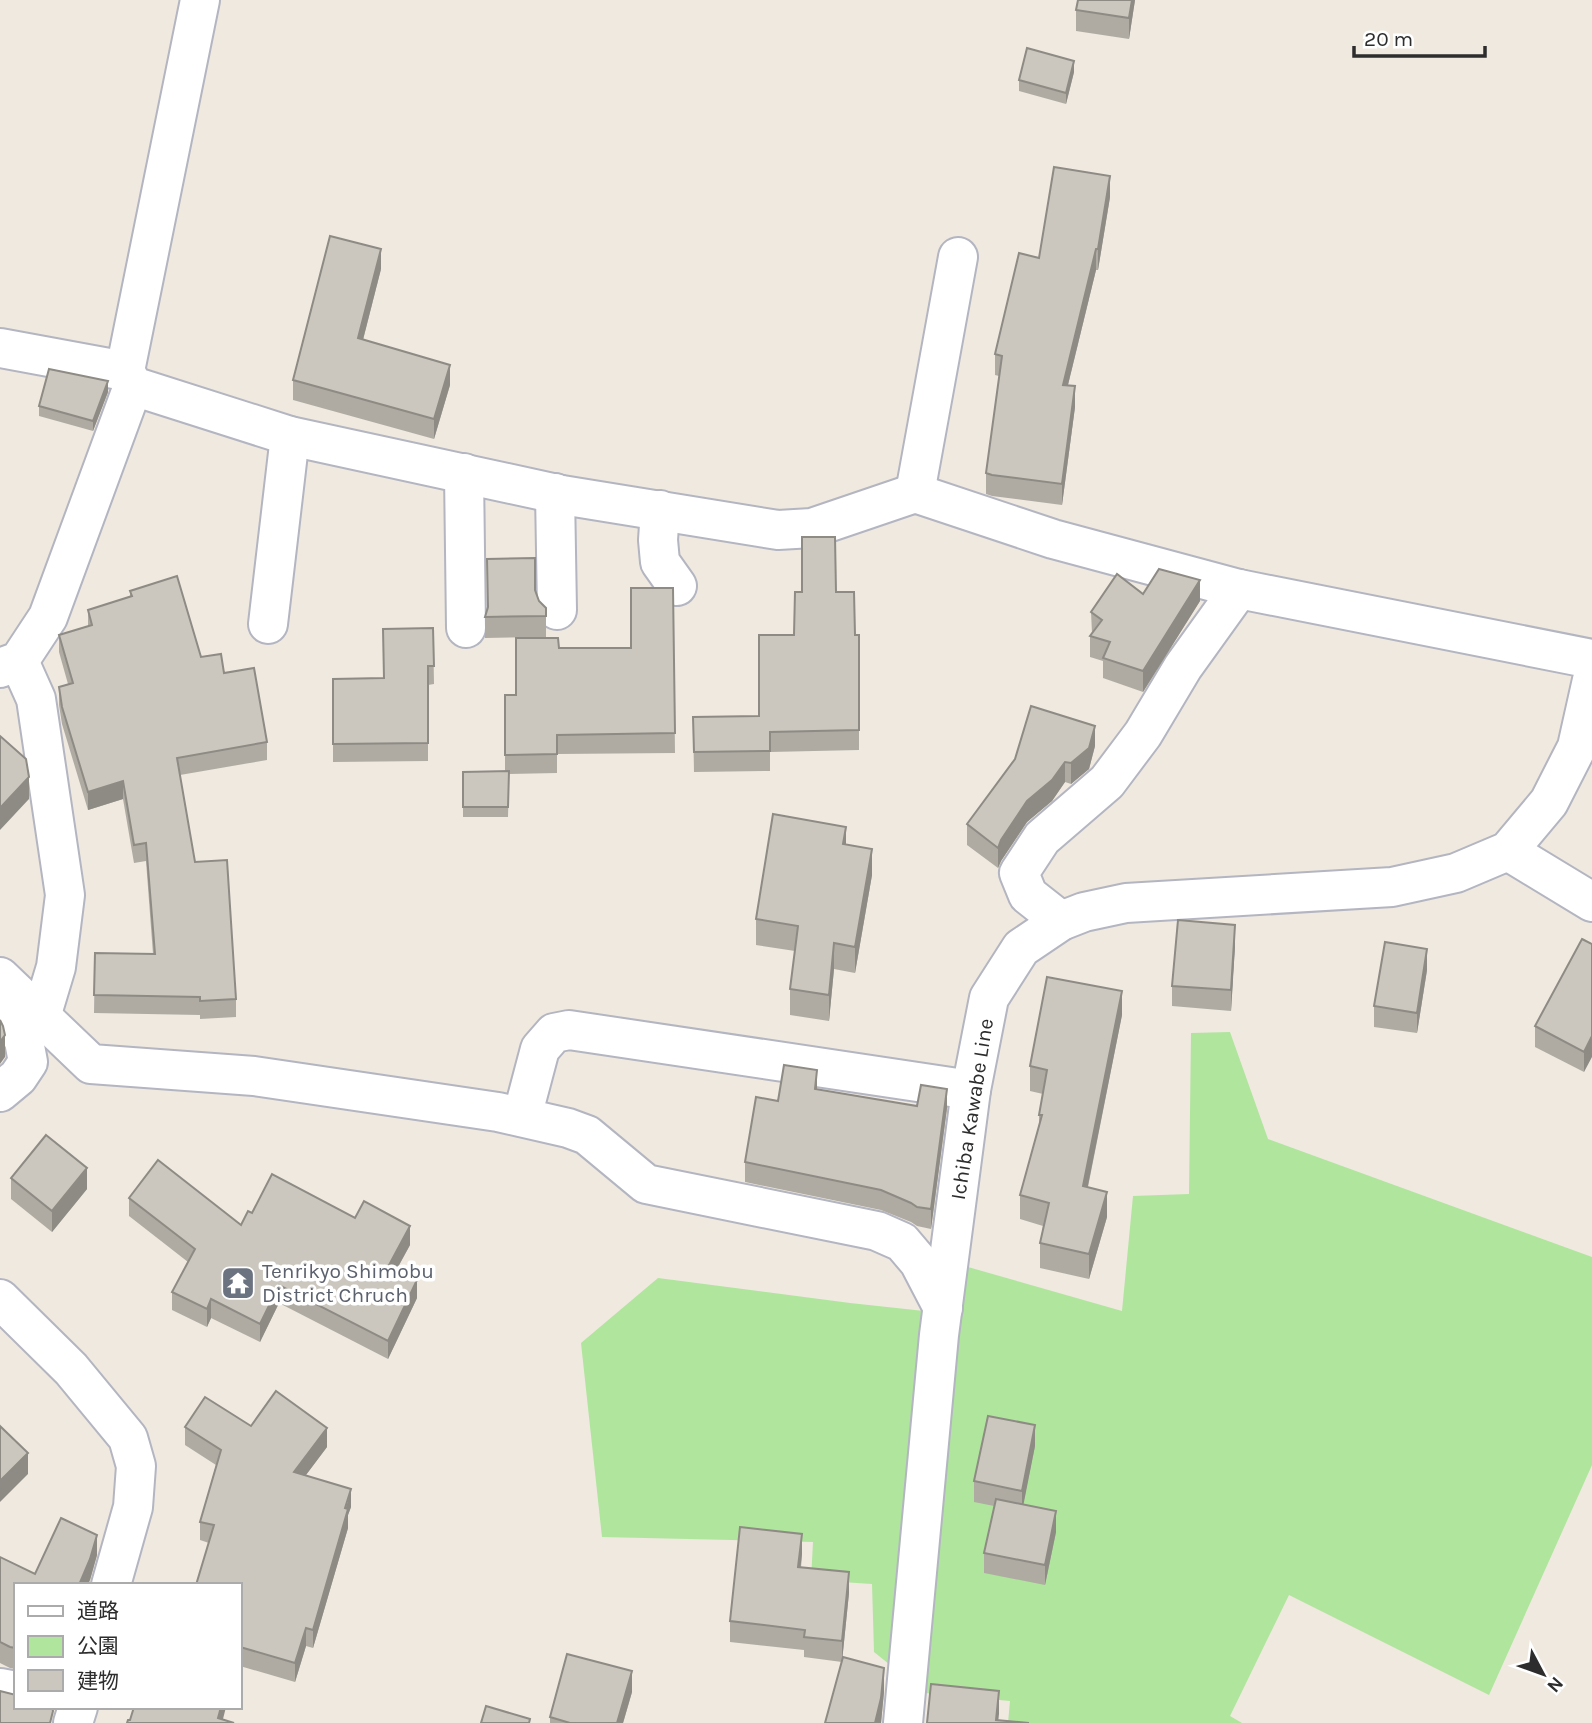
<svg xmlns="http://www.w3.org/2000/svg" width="1592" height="1723" font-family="Karla,'Noto Sans JP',sans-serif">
<rect width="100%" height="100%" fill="#efe9e0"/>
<polygon fill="#b0e59d" points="1230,1032 1268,1139 1592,1257 1592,1465 1489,1695 1289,1595 1230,1716 1242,1723 1008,1723 1010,1701 925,1693 874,1652 872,1584 811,1580 813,1542 602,1537 581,1343 658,1278 850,1303 961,1315 968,1267 1122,1311 1133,1196 1189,1194 1191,1033"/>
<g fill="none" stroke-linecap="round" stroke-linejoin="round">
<g stroke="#b3b5c1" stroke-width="42">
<g id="minor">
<polyline points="200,0 125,371 133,386 290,436 562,495 778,530 812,528 915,493 1053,539 1239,589 1592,659"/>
<polyline points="0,348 125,371"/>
<polyline points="464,473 466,628"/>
<polyline points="555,493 557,610"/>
<polyline points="915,493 958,257"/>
<polyline points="660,510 658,540 660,562 677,586"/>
<polyline points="268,624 290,436"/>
<polyline points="19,661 36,699 65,895 56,967 41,1017"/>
<polyline points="0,668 19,661 48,617 133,386"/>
<polyline points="1508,851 1592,902"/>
<polyline points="1061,921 1028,895 1019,873 1042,838 1107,782 1143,734 1183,667 1239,589"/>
<polyline points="0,977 91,1064 254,1076 498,1112 568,1128 587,1135 646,1184 877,1231 902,1242 919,1262 943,1308"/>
<polyline points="0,994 24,1041 28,1062 18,1077 0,1092"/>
<polyline points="522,1117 540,1049 554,1033 569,1030 971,1090"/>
<polyline points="0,1688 16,1691"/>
</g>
</g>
<g stroke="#b3b5c1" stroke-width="42">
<g id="secondary">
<polyline points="0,1299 71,1369 128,1438 136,1466 133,1507 111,1585"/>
<polyline points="73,1723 78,1707"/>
<polyline points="903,1723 939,1335 971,1090 989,998 1021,948 1061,921 1084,912 1126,903 1392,887 1456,873 1508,851 1549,802 1577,747 1592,680"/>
</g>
</g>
<use href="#minor" stroke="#fff" stroke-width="38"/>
<use href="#secondary" stroke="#fff" stroke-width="38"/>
</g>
<g fill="#afaba3">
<polygon points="1135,0 1129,39 1076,31 1076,10"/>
<polygon points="1074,72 1066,104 1019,91 1019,80"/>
<polygon points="1110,197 1098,270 1096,270 1068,385 1075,407 1062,505 992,496 986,494 986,473 999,376 995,375 995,354 1039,258"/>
<polygon points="381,269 363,340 450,385 434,439 293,400 293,380"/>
<polygon points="108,392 93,431 39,416 39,406"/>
<polygon points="673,588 675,753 557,754 557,773 509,774 508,817 463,817 463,772 505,771 505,695 516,695 559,648 631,648"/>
<polygon points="535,590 539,601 546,608 546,637 485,638 485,617 488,608"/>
<polygon points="130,591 201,657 224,673 267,742 267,760 180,775 195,862 236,999 236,1017 200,1019 200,1015 94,1013 95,953 153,954 146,861 134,863 123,799 88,810 62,724 59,705 59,687 68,684 59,652 59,635 88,626 88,610 130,597"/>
<polygon points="836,592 855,635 859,635 859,750 770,752 770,771 694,772 693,717 759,716 794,635"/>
<polygon points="1143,594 1200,601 1143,692 1103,678 1103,661 1090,657 1090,636 1092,633 1091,612"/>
<polygon points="433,628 434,684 428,685 428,761 333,762 333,679 384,678"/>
<polygon points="1095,746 1089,769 1071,784 1065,782 1052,801 1027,822 1001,861 998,868 967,845 967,824 1015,759"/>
<polygon points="846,844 872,875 855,973 834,969 829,1021 790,1015 790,989 795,951 756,945 756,919"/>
<polygon points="1592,944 1584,1072 1535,1047 1535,1026"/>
<polygon points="1235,946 1231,1011 1172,1006 1172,986"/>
<polygon points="1427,970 1417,1033 1374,1027 1374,1006"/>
<polygon points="1122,1015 1088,1187 1107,1217 1089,1279 1040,1268 1040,1243 1043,1226 1020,1219 1020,1195 1039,1126 1039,1115 1043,1094 1030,1091 1030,1066"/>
<polygon points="817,1089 917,1106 947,1108 931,1229 917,1226 911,1222 881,1210 745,1182 745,1162 778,1101"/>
<polygon points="11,1178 87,1189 52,1232 11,1199"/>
<polygon points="129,1198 241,1225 252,1213 355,1218 410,1245 397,1269 417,1298 388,1359 279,1303 260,1342 211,1318 207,1327 172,1310 172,1292 188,1262 129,1216"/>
<polygon points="251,1426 327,1447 305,1476 351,1507 348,1515 348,1528 313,1648 306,1646 295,1682 240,1666 240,1585 209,1543 200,1540 200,1522 216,1465 185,1445 185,1427"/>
<polygon points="1035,1446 1023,1504 1056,1532 1045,1585 984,1573 984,1553 994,1506 974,1502 974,1481"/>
<polygon points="802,1554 801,1568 849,1593 842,1661 884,1692 881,1723 825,1723 842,1662 804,1657 804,1650 730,1642 730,1621"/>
<polygon points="97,1555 90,1580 16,1585 16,1669 10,1668 0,1663 0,1557 35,1574"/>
<polygon points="632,1692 623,1723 550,1723 550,1717"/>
</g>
<g fill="#8e8b85">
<polygon points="1132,0 1135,0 1129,39 1129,18"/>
<polygon points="1074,61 1074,72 1066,104 1066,93"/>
<polygon points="1110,176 1110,197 1098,270 1098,249"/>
<polygon points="381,249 381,269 358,359 358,338"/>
<polygon points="1096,249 1096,270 1063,405 1063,385"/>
<polygon points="450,365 450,385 434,439 434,419"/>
<polygon points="108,381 108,392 93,431 93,421"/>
<polygon points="1075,386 1075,407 1062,505 1062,484"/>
<polygon points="1200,580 1200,601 1143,692 1143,671"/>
<polygon points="1095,726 1095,746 1089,769 1071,784 1071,763"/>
<polygon points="1065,762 1065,782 1052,801 1027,822 1001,861 998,868 998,848 1001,840 1027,801"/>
<polygon points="29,777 29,799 0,830 0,808"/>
<polygon points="123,781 123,799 88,810 88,792"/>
<polygon points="846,827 846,853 843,844"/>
<polygon points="872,849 872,875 855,973 855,947"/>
<polygon points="1235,925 1235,946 1231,1011 1231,990"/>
<polygon points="834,943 834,969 829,1021 829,995"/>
<polygon points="1427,949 1427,970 1417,1033 1417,1013"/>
<polygon points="1122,991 1122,1015 1083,1210 1083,1186"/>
<polygon points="5,1035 5,1057 0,1064 0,1042"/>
<polygon points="1592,1036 1592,1057 1584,1072 1584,1052"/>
<polygon points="817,1070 817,1089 815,1089"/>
<polygon points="947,1089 947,1108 931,1229 931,1209"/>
<polygon points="87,1168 87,1189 52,1232 52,1211"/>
<polygon points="1107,1192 1107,1217 1089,1279 1089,1254"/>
<polygon points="410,1226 410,1245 389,1283 389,1265"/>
<polygon points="417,1280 417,1298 388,1359 388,1341"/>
<polygon points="279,1285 279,1303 260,1342 260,1324"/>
<polygon points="211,1299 211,1318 207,1327 207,1309"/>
<polygon points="1035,1425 1035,1446 1022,1512 1022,1491"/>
<polygon points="327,1428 327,1447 294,1491 294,1472"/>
<polygon points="28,1453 28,1474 0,1502 0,1481"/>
<polygon points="351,1489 351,1507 348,1515 348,1528 313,1648 313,1630"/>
<polygon points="1056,1511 1056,1532 1045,1585 1045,1565"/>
<polygon points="802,1534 802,1554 798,1588 798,1567"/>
<polygon points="97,1535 97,1555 90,1580 88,1585 79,1585"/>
<polygon points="849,1572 849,1593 842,1662 842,1641"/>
<polygon points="306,1628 306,1646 295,1682 295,1663"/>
<polygon points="884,1668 884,1692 881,1723 875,1723"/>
<polygon points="632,1671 632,1692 623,1723 617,1723"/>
<polygon points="999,1691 999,1714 998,1723 996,1723"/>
<polygon points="221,1707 226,1707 222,1723 218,1718"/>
</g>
<g fill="#cbc7be" stroke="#8e8b85" stroke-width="2">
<polygon points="1078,0 1132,0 1129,18 1076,10"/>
<polygon points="1027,48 1074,61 1066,93 1019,80"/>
<polygon points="1054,167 1110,176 1098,249 1096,249 1063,385 1075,386 1062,484 992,475 986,473 1002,356 995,354 1019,253 1039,258"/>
<polygon points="330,236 381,249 358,338 450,365 434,419 293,380"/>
<polygon points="49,369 108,381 93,421 39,406"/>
<polygon points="802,537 835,537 836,592 854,592 855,635 859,635 859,730 770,732 770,751 694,752 693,717 759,716 759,635 794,635 795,592 802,592"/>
<polygon points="535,558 535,590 539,601 546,608 546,616 485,617 488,607 487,559"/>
<polygon points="1159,569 1200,580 1143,671 1103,658 1110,642 1090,636 1102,620 1091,612 1117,574 1143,594"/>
<polygon points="177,576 201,657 221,654 224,673 254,668 267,742 177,758 195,862 227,860 236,999 200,1001 200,997 94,995 95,953 155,954 146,843 134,845 123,781 88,792 62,707 59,687 73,683 59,635 92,625 88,610 132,596 130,591"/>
<polygon points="631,588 673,588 675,733 557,735 557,754 505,755 505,695 516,695 516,638 558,638 559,648 631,648"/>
<polygon points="433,628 434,666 428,666 428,743 333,744 333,679 384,678 383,629"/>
<polygon points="1031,706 1095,726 1089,748 1071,763 1065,762 1052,780 1027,801 1001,840 998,848 967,824 1015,759"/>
<polygon points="0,736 26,759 29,777 0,808"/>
<polygon points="509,771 508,807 463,807 463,772"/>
<polygon points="773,814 846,827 843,844 872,849 855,947 834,943 829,995 790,989 798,926 756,919"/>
<polygon points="1178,920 1235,925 1231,990 1172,986"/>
<polygon points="1582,939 1592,944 1592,1036 1584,1052 1535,1026"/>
<polygon points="1385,942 1427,949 1417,1013 1374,1006"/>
<polygon points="1047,977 1122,991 1083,1186 1107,1192 1089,1254 1040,1243 1049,1203 1020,1195 1042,1115 1039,1115 1047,1070 1030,1066"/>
<polygon points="0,1020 3,1026 5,1035 0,1042"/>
<polygon points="784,1065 817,1070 815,1089 917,1106 921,1085 947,1089 931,1209 917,1207 911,1203 881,1190 745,1162 756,1097 778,1101"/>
<polygon points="46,1135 87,1168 52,1211 11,1178"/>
<polygon points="158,1160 241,1225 248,1211 252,1213 272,1174 355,1218 364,1201 410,1226 389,1265 417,1280 388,1341 279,1285 260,1324 211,1299 207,1309 172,1292 195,1249 129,1198"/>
<polygon points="276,1391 327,1428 294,1472 351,1489 345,1508 348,1509 313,1630 306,1628 295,1663 240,1647 240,1585 196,1585 214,1525 200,1522 221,1450 185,1427 205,1397 251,1426"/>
<polygon points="988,1416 1035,1425 1022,1491 974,1481"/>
<polygon points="0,1426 28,1453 0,1481"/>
<polygon points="996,1499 1056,1511 1045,1565 984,1553"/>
<polygon points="61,1518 97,1535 90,1559 79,1585 16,1585 16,1648 10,1647 0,1642 0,1557 35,1574"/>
<polygon points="740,1527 802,1534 798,1567 849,1572 842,1641 804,1637 805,1630 730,1621"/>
<polygon points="567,1654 632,1671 617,1723 570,1723 550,1717"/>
<polygon points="843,1657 884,1668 881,1698 875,1723 825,1723"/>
<polygon points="931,1684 999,1691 996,1720 1029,1723 927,1723"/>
<polygon points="0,1691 16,1695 16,1707 52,1707 53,1711 50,1723 0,1723"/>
<polygon points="486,1706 530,1719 529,1723 481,1723"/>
<polygon points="134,1707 221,1707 218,1718 234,1723 127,1723 128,1720 130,1720"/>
</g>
<defs>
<g id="temple-square" transform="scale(1.75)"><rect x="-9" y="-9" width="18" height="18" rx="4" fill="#6b7280" stroke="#fff"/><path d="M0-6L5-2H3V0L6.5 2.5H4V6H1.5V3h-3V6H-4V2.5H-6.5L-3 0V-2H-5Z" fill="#fff"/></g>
</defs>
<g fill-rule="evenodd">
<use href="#temple-square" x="238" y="1283"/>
</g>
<g text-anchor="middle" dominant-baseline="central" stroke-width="7" stroke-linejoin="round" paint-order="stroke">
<g font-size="21" fill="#2d2d2d" stroke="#fff">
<text transform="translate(972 1109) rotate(-81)">Ichiba Kawabe Line</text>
</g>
<g font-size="21" fill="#5b616d" stroke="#fff" text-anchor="start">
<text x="262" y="1271">Tenrikyo Shimobu<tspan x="262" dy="24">District Chruch</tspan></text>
</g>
</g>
<rect x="14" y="1583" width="228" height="126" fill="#ffffff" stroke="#ababab" stroke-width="2"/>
<rect x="28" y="1606" width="35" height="10" fill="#ffffff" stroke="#ababab" stroke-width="2"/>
<text x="77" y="1618" font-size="21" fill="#2d2d2d">道路</text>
<rect x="28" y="1636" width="35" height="21" fill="#b0e59d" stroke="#ababab" stroke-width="2"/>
<text x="77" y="1653" font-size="21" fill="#2d2d2d">公園</text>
<rect x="28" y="1670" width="35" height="21" fill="#cbc7be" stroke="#ababab" stroke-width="2"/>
<text x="77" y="1688" font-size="21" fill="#2d2d2d">建物</text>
<g transform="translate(1543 1674) rotate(131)" stroke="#ffffff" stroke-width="5" paint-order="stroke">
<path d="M0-5L12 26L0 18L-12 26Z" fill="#2d2d2d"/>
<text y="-10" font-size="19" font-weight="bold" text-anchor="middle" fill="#2d2d2d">N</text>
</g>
<path d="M1354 46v10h131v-10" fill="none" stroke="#2d2d2d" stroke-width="3.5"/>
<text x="1364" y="46" font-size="21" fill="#2d2d2d" stroke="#ffffff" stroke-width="5" paint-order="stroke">20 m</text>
</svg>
